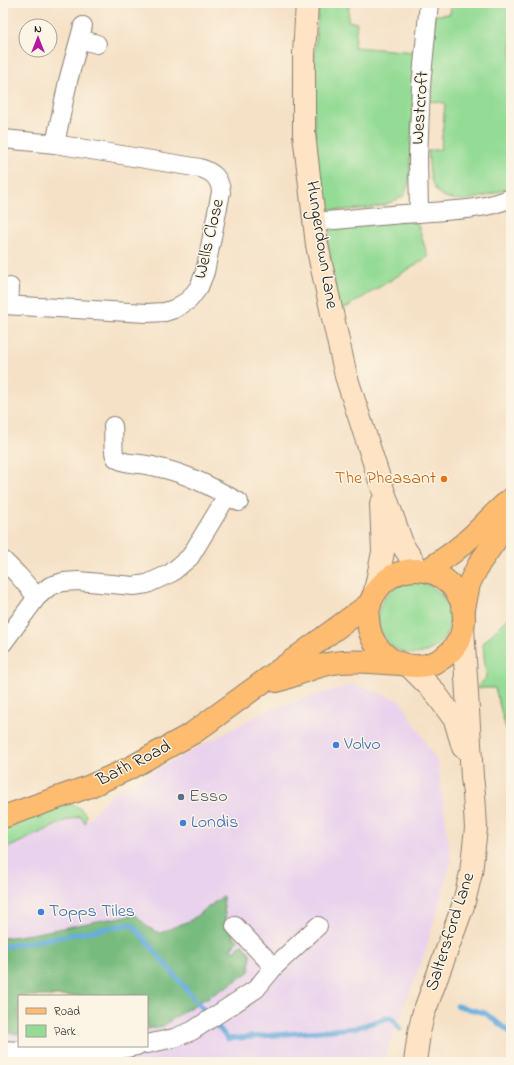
<svg xmlns="http://www.w3.org/2000/svg" width="514" height="1065" font-family="'Indie Flower',sans-serif">
<rect width="100%" height="100%" fill="#fcf5e5"/>
<filter id="ink" filterUnits="userSpaceOnUse"><feTurbulence type="fractalNoise" baseFrequency=".025" numOctaves="2"/><feDisplacementMap in="SourceGraphic" scale="8" xChannelSelector="R" yChannelSelector="G"/><feConvolveMatrix kernelMatrix="1 2 1 2 8 2 1 2 1" color-interpolation-filters="sRGB"/></filter>
<filter id="wash" filterUnits="userSpaceOnUse"><feTurbulence type="fractalNoise" baseFrequency=".012" numOctaves="4" result="noise"/><feDisplacementMap in="SourceGraphic" scale="16" xChannelSelector="R" yChannelSelector="G"/><feGaussianBlur stdDeviation="0.9" result="paint"/><feColorMatrix in="noise" values="0 0 0 0 0 0 0 0 0 0 0 0 0 0 0 0 0 1.4 0 .05"/><feComposite in="paint" operator="in"/></filter>
<g filter="url(#wash)">
<rect width="100%" height="100%" fill="#f5e1c6"/>
<path fill="#e9d2ed" fill-rule="evenodd" d="M 354,684 L 401,701 L 438,763 L 451,862 L 425,952 L 383,1062 L 3,1062 L 3,850 L 65,821 L 80,815 L 85,823 L 111,794 L 270,709 ZM 19,996 L 147,996 L 147,1046 L 19,1046 Z"/>
<g fill="#94db95" stroke="#587c58">
<path d="M 319,3 L 349,3 L 348,21 L 357,23 L 354,47 L 416,52 L 409,183 L 404,196 C 396,200 388,204 380,206 C 371,208 337,212 329,209 C 324,208 321,203 319,198 L 314,116 L 315,53 Z"/>
<path d="M 451,3 L 511,3 L 511,186 C 492,196 444,212 433,185 C 429,175 429,161 428,151 L 441,149 L 445,103 L 428,101 L 435,15 L 450,14 Z"/>
<polygon points="405,221 417,222 428,257 339,312 326,231 331,227"/>
<circle cx="414" cy="618" r="36"/>
<polygon points="511,615 511,733 507,733 495,688 476,688 486,678 483,643"/>
<polygon points="69,803 80,808 86,815 85,823 80,816 65,821 3,850 3,822"/>
</g>
<path fill="#77bb7e" stroke="#4a6c4d" d="M 223,896 C 224,913 226,928 238,941 L 231,948 L 234,951 L 243,944 L 251,955 L 249,972 L 228,986 L 184,1011 L 163,1026 L 147,1029 L 147,996 L 19,996 L 19,1034 L 3,1032 L 3,938 C 48,933 92,920 136,915 L 149,928 L 160,933 L 191,920 Z"/>
<g fill="none" stroke-linecap="round" stroke-linejoin="round">
<g stroke="#69adde" stroke-width="5">
<polyline points="3,947 132,924 228,1039 355,1028 391,1017 400,1029"/>
<polyline points="457,1006 485,1013 511,1033"/>
</g>
</g>
</g>
<g filter="url(#ink)">
<g fill="none" stroke-linecap="round" stroke-linejoin="round">
<g stroke="#887e71" stroke-width="20">
<g id="minor">
<polyline points="80,39 97,44"/>
<path d="M 3,139 L 55,144 L 200,168 C 213,172 220,178 221,192 L 205,272 L 199,287 L 189,300 L 174,309 L 165,312 L 147,313 L 3,305"/>
<polyline points="55,144 68,81 83,26"/>
<polyline points="419,213 418,157 421,86 429,3"/>
<path d="M 315,222 C 349,219 384,215 418,213 C 450,210 481,211 511,198"/>
<polyline points="9,305 10,287"/>
<path d="M 113,426 C 114,433 112,453 116,458 C 118,460 122,461 125,462 C 135,464 146,464 156,467 C 186,473 212,487 239,502"/>
<polyline points="3,560 18,575 37,597"/>
<polyline points="3,643 37,597 50,586 63,582 78,581 134,586 147,584 171,573 190,557 227,496"/>
<polyline points="235,926 274,967"/>
<polyline points="147,1044 174,1038 192,1031 256,989 274,967 318,926"/>
<path d="M 3,1050 C 47,1052 93,1056 137,1046"/>
</g>
</g>
<g stroke="#887e71" stroke-width="24">
<g id="secondary">
<polyline points="307,3 304,54 304,134 317,245 321,264 346,376 380,481 403,546 418,569"/>
<polyline points="375,591 383,552 381,504"/>
<polyline points="409,666 433,690 455,720 463,747"/>
<polyline points="415,1062 419,1033 423,1015 463,906 471,873 476,828 474,794 472,777 463,627"/>
</g>
</g>
<g stroke="#887e71" stroke-width="24">
<g id="primary">
<circle cx="416" cy="618" r="48"/>
<path d="M 427,570 C 443,560 459,549 472,536 C 485,524 497,510 511,499"/>
<polyline points="464,609 469,584 479,564 511,518"/>
<path d="M 277,681 C 294,676 310,668 328,664 C 351,659 376,663 400,664"/>
<polyline points="3,817 88,787 128,769 193,733 368,605"/>
</g>
</g>
<use href="#minor" stroke="#fff" stroke-width="18"/>
<use href="#secondary" stroke="#fee4c5" stroke-width="22"/>
<use href="#primary" stroke="#fdbc6f" stroke-width="22"/>
</g>
</g>
<circle fill="#e8710a" stroke="#fcf5e5" stroke-width="1.5" cx="444" cy="479" r="4"/>
<g fill="#3f7fe0" stroke="#fcf5e5" stroke-width="1.5">
<circle cx="336" cy="745" r="4"/>
<circle cx="183" cy="823" r="4"/>
<circle cx="41" cy="912" r="4"/>
</g>
<circle fill="#5c6f8a" stroke="#fcf5e5" stroke-width="1.5" cx="181" cy="797" r="4"/>
<g text-anchor="middle" dominant-baseline="central" stroke-width="3" stroke-linejoin="round" paint-order="stroke">
<g font-size="18" fill="#1c1c1c" stroke="#fcf5e5">
<text transform="translate(421 108) rotate(-86)">Westcroft</text>
<text transform="translate(210 239) rotate(-77)">Wells Close</text>
<text transform="translate(321 245) rotate(81)">Hungerdown Lane</text>
<text transform="translate(134 764) rotate(-27)">Bath Road</text>
<text transform="translate(451 932) rotate(-72)">Saltersford Lane</text>
</g>
<g font-size="18" fill="#c56008" stroke="#fcf5e5" text-anchor="end">
<text x="436" y="479">The Pheasant</text>
</g>
<g font-size="18" fill="#366cbe" stroke="#fcf5e5" text-anchor="start">
<text x="344" y="745">Volvo</text>
<text x="191" y="823">Londis</text>
<text x="49" y="912">Topps Tiles</text>
</g>
<g font-size="18" fill="#4e5e75" stroke="#fcf5e5" text-anchor="start">
<text x="189" y="797">Esso</text>
</g>
</g>
<rect width="514" height="1065" fill="none" stroke="#fcf5e5" stroke-width="16"/>
<rect x="18" y="995" width="130" height="52" fill="#fcf5e5" stroke="#a29e95"/>
<rect x="26" y="1008" width="20" height="6" fill="#fdbc6f" stroke="#a29e95"/>
<text x="54" y="1015" font-size="12" fill="#1c1c1c">Road</text>
<rect x="26" y="1025" width="20" height="12" fill="#94db95" stroke="#a29e95"/>
<text x="54" y="1035" font-size="12" fill="#1c1c1c">Park</text>
<g transform="translate(38 38)"><circle r="19" fill="#fcf5e5" stroke="#a29e95"/>
<path d="M0-3L7 15L0 10L-7 15Z" fill="#b5179e"/>
<text y="-6" font-size="11" font-weight="bold" text-anchor="middle" fill="#1c1c1c">N</text>
</g>
</svg>
